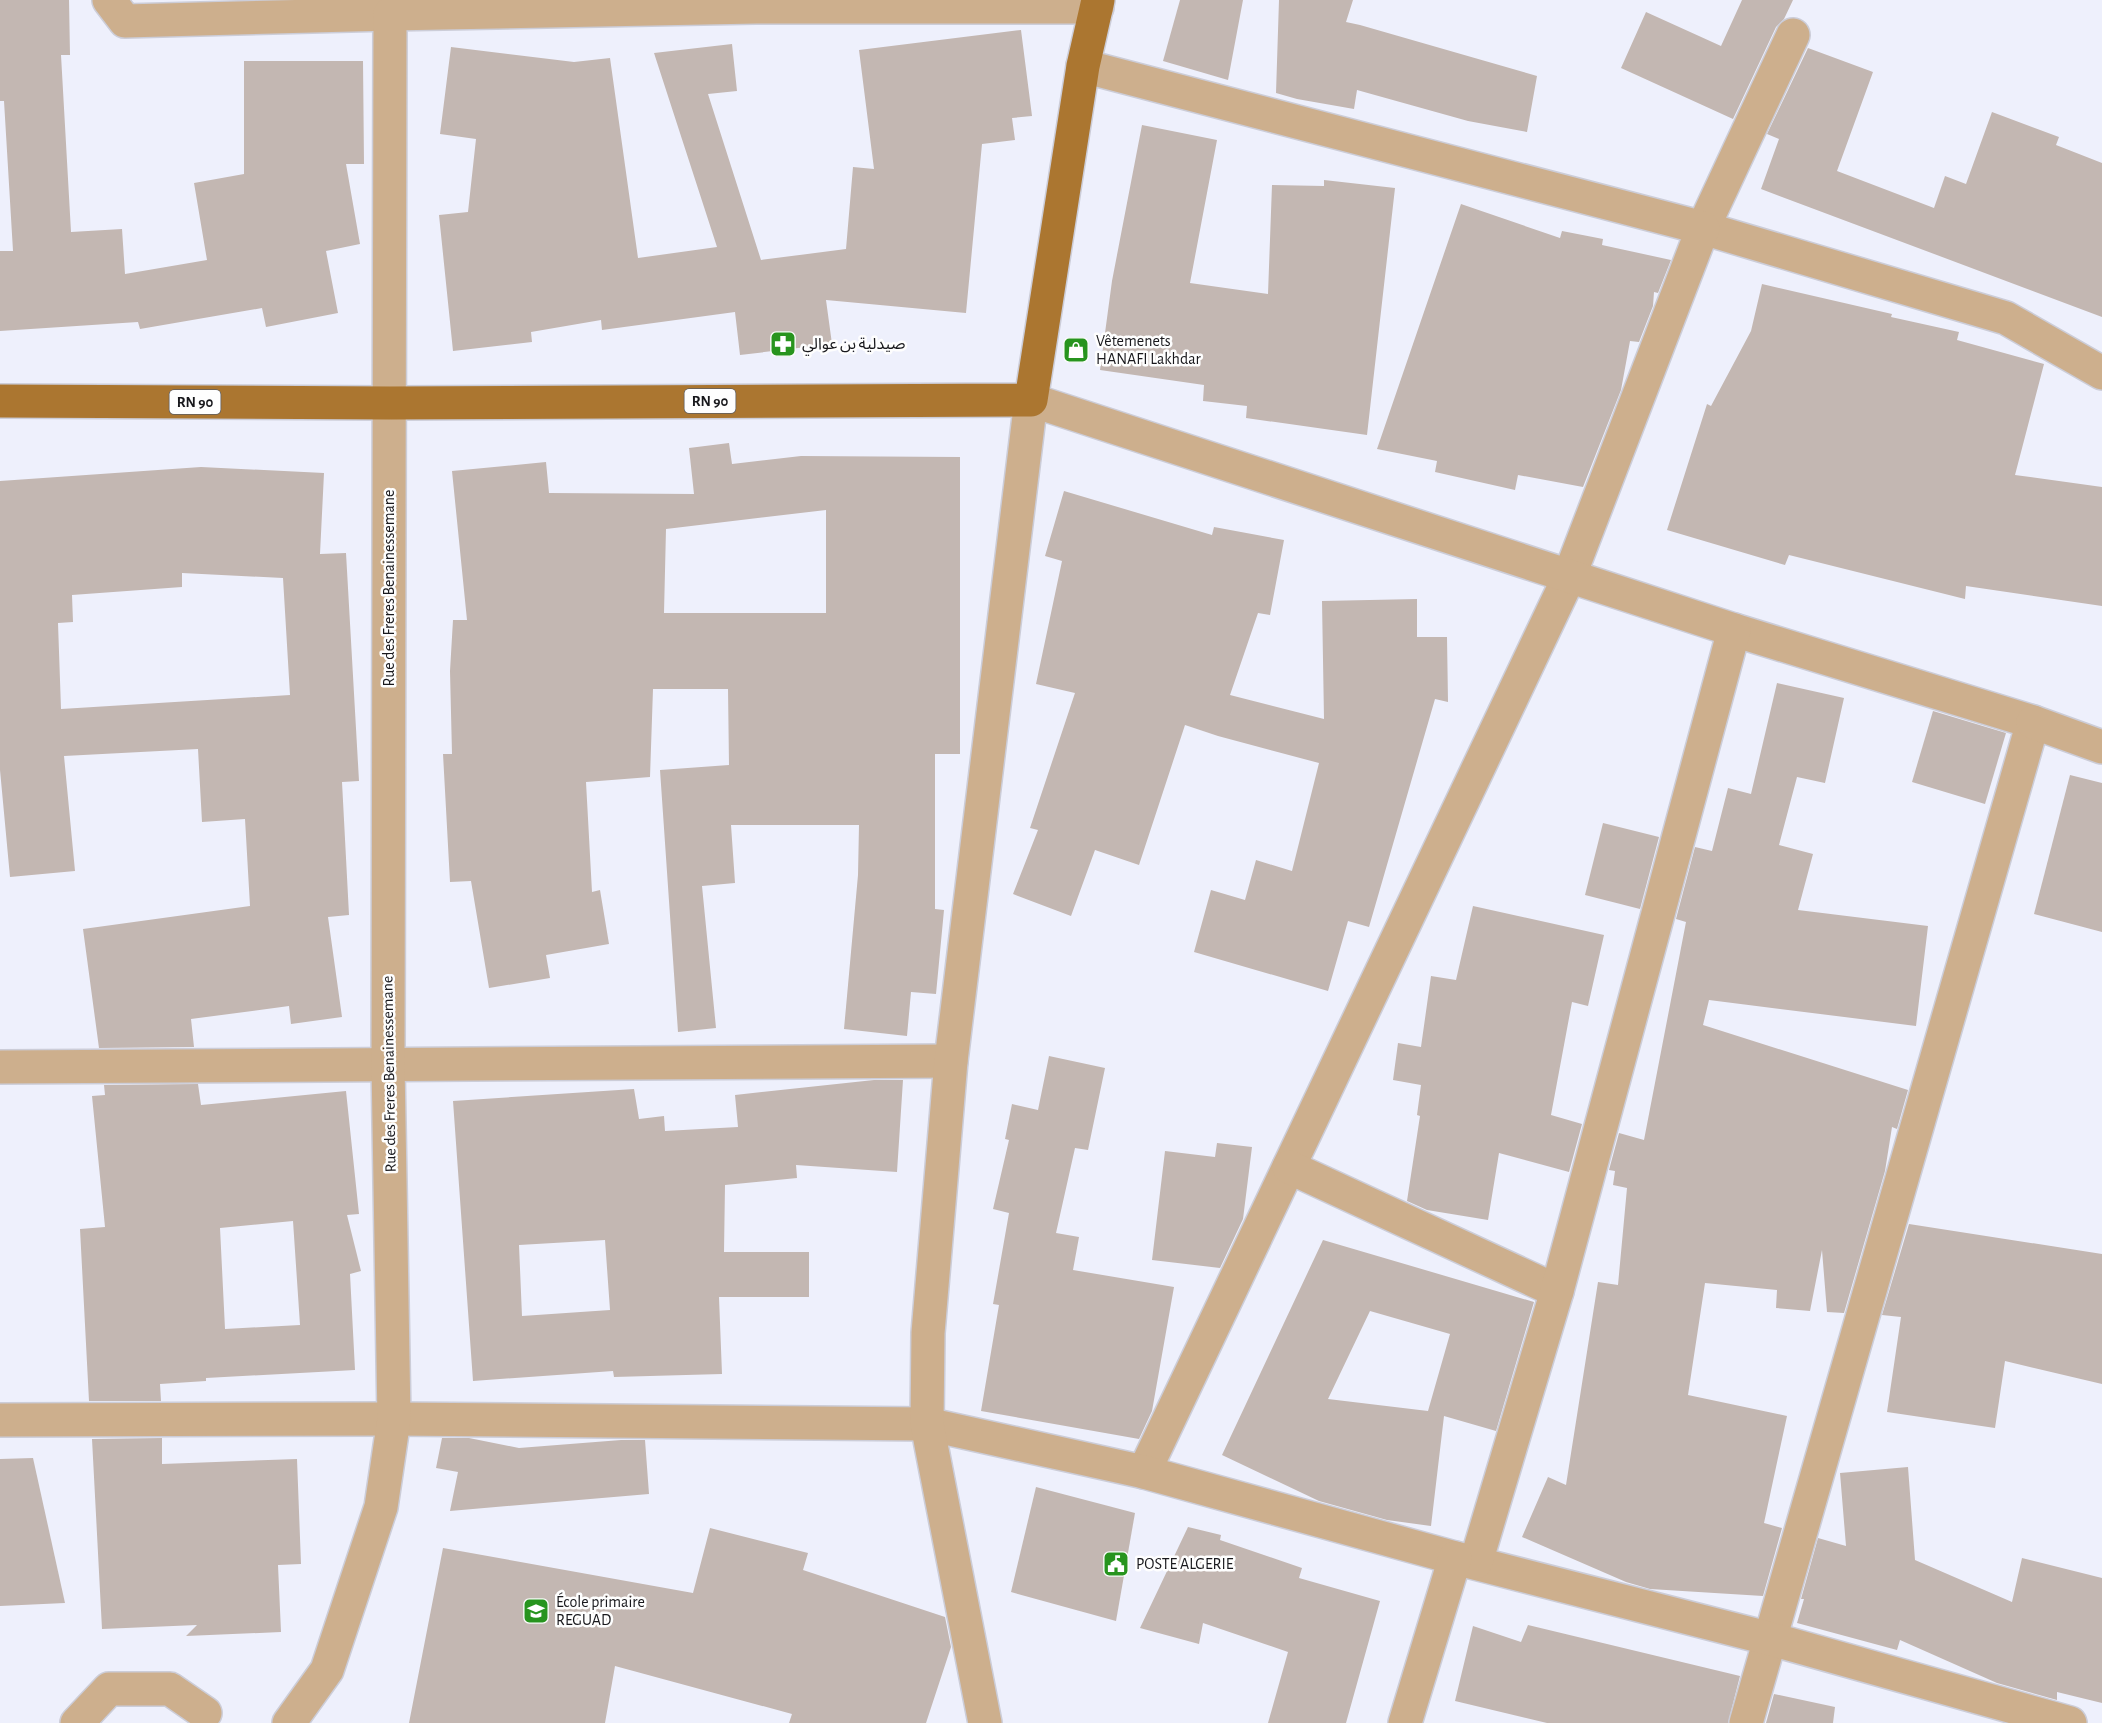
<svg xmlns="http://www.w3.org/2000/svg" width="2102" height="1723" font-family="'Alegreya Sans','Noto Sans Arabic',sans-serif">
<rect width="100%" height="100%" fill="#eef0fc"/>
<g fill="#c3b7b2" fill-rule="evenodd">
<polygon points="0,0 69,0 70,55 61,55 71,232 122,229 125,274 207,260 194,183 244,174 244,61 363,61 364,164 346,164 360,244 326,251 338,313 266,327 262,308 140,329 138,322 0,331 0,251 13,251 4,101 0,101"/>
<polygon points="1180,0 1243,0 1228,80 1163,61"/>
<polygon points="1279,0 1353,0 1346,22 1360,25 1537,76 1527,132 1468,121 1357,90 1354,109 1297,99 1276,93"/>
<polygon points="1742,0 1793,0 1784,19 1776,27 1733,119 1621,68 1646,12 1721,46"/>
<polygon points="1021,30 1032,116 1012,118 1015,140 982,144 966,313 826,300 832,344 740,355 735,312 602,330 601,320 531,332 532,342 453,351 439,215 468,212 476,139 440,134 451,47 574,62 610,58 638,258 717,247 654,53 732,44 737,91 708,94 761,260 846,249 853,167 874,169 859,50"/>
<polygon points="1808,48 1873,72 1837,171 1934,208 1945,176 1966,184 1992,112 2059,137 2056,145 2102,163 2102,317 1761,189 1779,139 1767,134"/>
<polygon points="1142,125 1217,140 1190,283 1268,294 1272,185 1324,186 1324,180 1395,188 1367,435 1246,418 1247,406 1203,401 1204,385 1100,370 1112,281"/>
<polygon points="1461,204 1560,238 1562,231 1603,239 1602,245 1671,260 1658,293 1654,292 1653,306 1639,342 1630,341 1621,390 1583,487 1518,475 1515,490 1435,472 1437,461 1377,449"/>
<polygon points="1762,284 1892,314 1891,317 1959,332 1957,340 2044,364 2015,475 2102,487 2102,606 1966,586 1965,599 1789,555 1785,565 1667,530 1707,404 1711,406 1751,331"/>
<path d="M 729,443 L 732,464 L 801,456 L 960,457 L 960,754 L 935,754 L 935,909 L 944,910 L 936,994 L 911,992 L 907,1036 L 844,1029 L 858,875 L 859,825 L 731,825 L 735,883 L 702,886 L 716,1028 L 678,1032 L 660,770 L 729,765 L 728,689 L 653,689 L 650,777 L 586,782 L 592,892 L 600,890 L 609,944 L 546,955 L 550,978 L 489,988 L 471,881 L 450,882 L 443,754 L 452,754 L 450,671 L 453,620 L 467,620 L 452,471 L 546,462 L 549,493 L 694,494 L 689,448 ZM 826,510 L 826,613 L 664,613 L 666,529 Z"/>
<path d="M 201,467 L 324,473 L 320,554 L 346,553 L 359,781 L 342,782 L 349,915 L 328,917 L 342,1017 L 291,1024 L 289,1006 L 191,1019 L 194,1047 L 99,1048 L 83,929 L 250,906 L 245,819 L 202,822 L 198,749 L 64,756 L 75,871 L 10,877 L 0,770 L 0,481 ZM 182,573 L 283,578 L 290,695 L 61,709 L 58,623 L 73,622 L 72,595 L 182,587 Z"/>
<polygon points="1064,491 1212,535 1214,527 1284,540 1270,615 1258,613 1230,695 1324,719 1322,601 1417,599 1417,637 1447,637 1448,702 1435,699 1369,927 1348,921 1328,991 1194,952 1211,890 1245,900 1256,860 1292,871 1319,763 1218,736 1185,725 1139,865 1095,850 1071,916 1013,894 1038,830 1030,828 1075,693 1036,684 1062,561 1045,556"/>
<polygon points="1777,683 1844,698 1825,783 1797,777 1779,845 1813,854 1798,910 1928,926 1916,1026 1709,1000 1703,1025 1908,1090 1897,1129 1892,1127 1885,1171 1844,1313 1827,1312 1822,1250 1810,1311 1776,1308 1777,1290 1705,1283 1688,1395 1787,1416 1764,1523 1782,1528 1763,1596 1650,1589 1626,1582 1522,1537 1548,1477 1566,1485 1598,1282 1618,1285 1627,1188 1613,1185 1615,1171 1609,1170 1619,1133 1644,1140 1686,922 1676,919 1695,847 1712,851 1728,788 1751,794"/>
<polygon points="1933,711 2006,733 1985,804 1912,782"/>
<polygon points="2070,775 2102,783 2102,932 2034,914"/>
<polygon points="1603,823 1659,837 1640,909 1585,895"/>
<polygon points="1473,906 1604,935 1588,1006 1572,1002 1551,1115 1582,1124 1569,1172 1499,1153 1488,1220 1427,1210 1407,1201 1420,1116 1417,1115 1421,1085 1393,1080 1398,1043 1421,1047 1431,976 1456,980"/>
<polygon points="1049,1056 1105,1068 1088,1150 1075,1148 1056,1233 1079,1237 1073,1270 1174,1287 1152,1411 1139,1439 981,1411 999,1305 993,1304 1009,1213 993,1209 1009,1140 1005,1139 1012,1104 1038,1110"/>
<path d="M 874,1080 L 903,1080 L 897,1172 L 796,1165 L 797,1178 L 725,1185 L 724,1252 L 809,1252 L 809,1297 L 719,1297 L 722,1374 L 614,1377 L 613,1371 L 473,1381 L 453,1101 L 634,1089 L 639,1119 L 664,1116 L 665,1131 L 738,1127 L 735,1095 ZM 605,1240 L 610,1310 L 522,1316 L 519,1245 Z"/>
<path d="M 198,1084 L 201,1105 L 346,1091 L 359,1214 L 347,1215 L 361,1271 L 350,1274 L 355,1370 L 206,1378 L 206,1381 L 160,1384 L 161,1401 L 89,1401 L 80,1229 L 105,1227 L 92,1096 L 105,1095 L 104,1085 ZM 293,1221 L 300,1325 L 225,1329 L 220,1228 Z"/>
<polygon points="1217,1143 1252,1147 1243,1219 1220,1268 1152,1260 1165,1151 1215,1157"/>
<polygon points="1909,1224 2102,1254 2102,1384 2005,1361 1995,1428 1887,1412 1901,1317 1882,1315"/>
<path d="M 1323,1240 L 1534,1302 L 1496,1431 L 1444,1416 L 1431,1526 L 1387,1520 L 1319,1501 L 1222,1455 ZM 1370,1311 L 1450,1334 L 1428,1411 L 1328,1399 Z"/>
<polygon points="162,1438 162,1464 297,1459 301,1564 278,1565 281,1632 186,1636 197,1625 102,1629 92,1439"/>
<polygon points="442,1438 469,1438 519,1448 621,1440 645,1440 649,1494 450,1511 458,1472 436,1468"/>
<polygon points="33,1458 65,1603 0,1606 0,1459"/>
<polygon points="1908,1467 1915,1560 2012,1602 2022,1558 2102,1578 2102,1703 2057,1692 2057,1700 1997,1683 1900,1640 1897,1650 1797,1623 1804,1599 1801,1599 1818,1538 1846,1546 1840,1473"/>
<polygon points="1036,1487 1135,1513 1116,1621 1011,1592"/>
<polygon points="1188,1527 1221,1535 1220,1540 1302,1568 1299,1578 1380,1601 1346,1723 1268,1723 1288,1652 1203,1623 1199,1644 1140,1628"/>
<polygon points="710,1528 808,1553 803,1570 945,1617 951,1647 926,1723 789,1723 792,1714 615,1666 605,1723 409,1723 443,1548 693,1593"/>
<polygon points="1528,1625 1740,1676 1728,1723 1547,1723 1455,1701 1473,1626 1521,1642"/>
<polygon points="1774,1694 1835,1707 1833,1723 1766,1723"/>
</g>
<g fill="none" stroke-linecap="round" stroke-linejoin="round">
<g stroke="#cccdd8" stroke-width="36">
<g id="street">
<polyline points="109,0 125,21 390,14"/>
<polyline points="1793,35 1703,228 2006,318 2102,373"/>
<polyline points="1083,66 1703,228 1569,577 1144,1472"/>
<polyline points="1734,630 2033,722 1746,1723"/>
<polyline points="2033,722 2102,747"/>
<polyline points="0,1067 951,1061"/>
<polyline points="1289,1167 1557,1291"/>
<polyline points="0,1420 394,1419 927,1424 1144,1472 1455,1558 1771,1639 2070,1723"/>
<polyline points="77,1723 109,1689 170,1689 205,1713"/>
<polyline points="289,1723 327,1670 381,1507 394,1419 388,1064 390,14 756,7 1097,7"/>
<polyline points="985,1723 927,1424 928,1333 951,1061 1031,400 1734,630 1557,1291 1476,1562"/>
<polyline points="1405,1723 1455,1558"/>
</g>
</g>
<g stroke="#cccdd8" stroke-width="36">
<polyline id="primary" points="0,401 389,403 1031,400 1083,66 1098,0"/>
</g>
<use href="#street" stroke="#cdaf8d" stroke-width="33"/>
<use href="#primary" stroke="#ab7630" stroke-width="33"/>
</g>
<defs>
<g id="pharmacy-square" transform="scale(1.35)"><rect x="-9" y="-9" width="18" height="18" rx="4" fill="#27941e" stroke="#fefefe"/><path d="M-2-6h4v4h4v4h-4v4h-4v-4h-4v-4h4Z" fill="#fff"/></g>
<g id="shop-square" transform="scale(1.35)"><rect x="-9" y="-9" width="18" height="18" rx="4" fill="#27941e" stroke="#fefefe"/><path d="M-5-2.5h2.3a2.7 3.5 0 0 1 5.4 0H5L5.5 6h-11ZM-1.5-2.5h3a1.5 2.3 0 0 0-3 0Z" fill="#fff"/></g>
<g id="civic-square" transform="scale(1.35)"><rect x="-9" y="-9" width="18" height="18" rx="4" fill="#27941e" stroke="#fefefe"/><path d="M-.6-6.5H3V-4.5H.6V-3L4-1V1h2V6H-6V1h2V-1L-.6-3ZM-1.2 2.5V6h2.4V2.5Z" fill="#fff"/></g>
<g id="school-square" transform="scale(1.35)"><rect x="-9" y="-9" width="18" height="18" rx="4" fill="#27941e" stroke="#fefefe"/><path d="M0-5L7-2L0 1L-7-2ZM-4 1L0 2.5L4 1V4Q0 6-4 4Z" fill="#fff"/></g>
</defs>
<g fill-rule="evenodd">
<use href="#pharmacy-square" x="783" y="344"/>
<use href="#shop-square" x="1076" y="350"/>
<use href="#civic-square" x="1116" y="1564"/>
<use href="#school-square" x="536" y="1611"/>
</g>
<g text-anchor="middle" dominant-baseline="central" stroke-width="5" stroke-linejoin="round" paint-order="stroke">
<g fill="#fefefe" stroke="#5d5d60" stroke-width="1.5">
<rect x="684.5" y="389" width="51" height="24" rx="4.5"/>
<rect x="169.5" y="390" width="51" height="24" rx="4.5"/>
</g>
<g font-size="15" font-weight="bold" fill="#18181c">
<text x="710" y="401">RN 90</text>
<text x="195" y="402">RN 90</text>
</g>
<g font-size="16" fill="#18181c" stroke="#fefefe" text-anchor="start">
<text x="1096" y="341">Vêtemenets<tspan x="1096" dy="18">HANAFI Lakhdar</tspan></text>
<text x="802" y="344">صيدلية بن عوالي</text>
<text x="1136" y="1564">POSTE ALGERIE</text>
<text x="556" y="1602">École primaire<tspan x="556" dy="18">REGUAD</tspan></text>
</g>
<g font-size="16" fill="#18181c" stroke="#fefefe">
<text transform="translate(389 588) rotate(-90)">Rue des Freres Benainessemane</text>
<text transform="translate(389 1074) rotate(-91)">Rue des Freres Benainessemane</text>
</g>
</g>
</svg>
